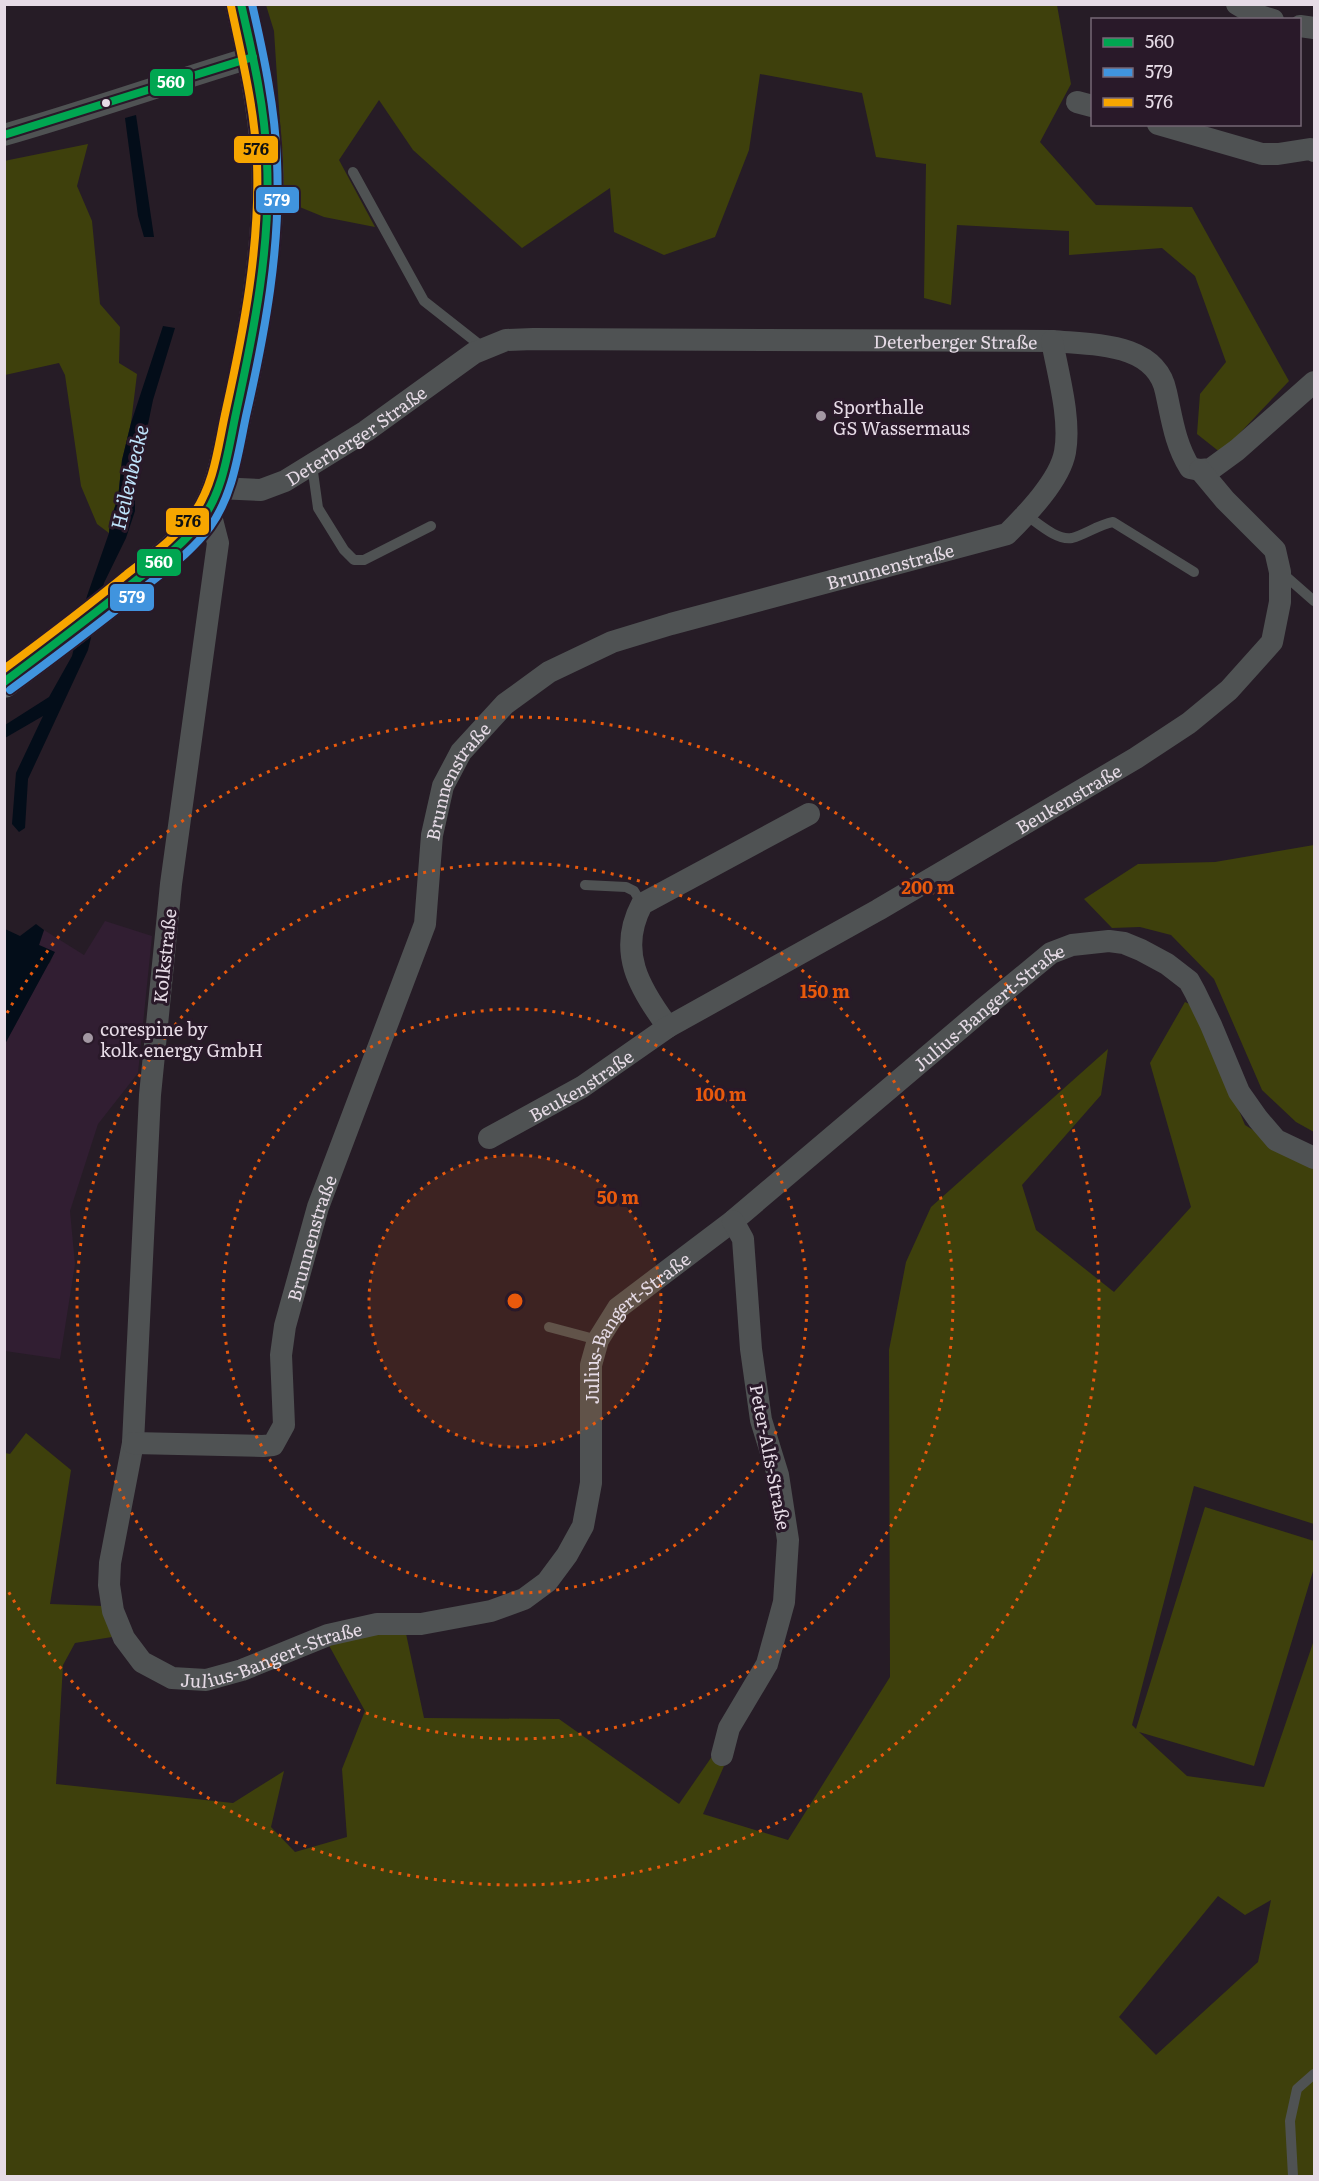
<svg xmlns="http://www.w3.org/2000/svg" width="1319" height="2181" font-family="Literata,serif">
<rect width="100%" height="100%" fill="#261c26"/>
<polygon fill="#311e32" points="105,921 152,936 138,1073 98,1124 70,1211 75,1264 60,1359 5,1351 5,1044 47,965 50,963 54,952 39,945 44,930 84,955"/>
<g fill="#3e400c" fill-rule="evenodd">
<polygon points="266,5 1057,5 1071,84 1040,142 1096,205 1192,207 1289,381 1221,453 1197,434 1200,394 1226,362 1195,276 1162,248 1069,255 1069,231 957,225 951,305 924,298 926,164 876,157 862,93 760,74 749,150 715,237 664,255 614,232 610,188 522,248 413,150 379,100 339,160 375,227 324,217 285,201 274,31"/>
<polygon points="88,144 77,186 92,221 100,304 120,327 119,363 137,374 131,423 122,460 118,498 110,520 109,533 97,524 81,486 65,375 59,363 5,375 4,161"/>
<polygon points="1314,845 1314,1132 1296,1122 1262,1090 1214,979 1171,935 1140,927 1112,928 1084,899 1138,864 1215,862"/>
<path d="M 1185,1002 L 1196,1007 L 1245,1125 L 1305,1163 L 1314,1165 L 1314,1524 L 1194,1486 L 1132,1725 L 1136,1729 L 1205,1507 L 1314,1541 L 1314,1568 L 1254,1766 L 1139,1732 L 1187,1776 L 1264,1787 L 1314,1640 L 1314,2176 L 5,2176 L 5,1453 L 10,1454 L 26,1433 L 71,1470 L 50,1604 L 103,1606 L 112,1637 L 75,1643 L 63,1665 L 56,1784 L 233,1803 L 284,1771 L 271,1827 L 295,1852 L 347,1837 L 342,1769 L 365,1711 L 326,1640 L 405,1629 L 424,1718 L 559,1719 L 679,1804 L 713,1755 L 724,1766 L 703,1814 L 788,1840 L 890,1677 L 889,1350 L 906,1262 L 931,1207 L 1108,1049 L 1101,1095 L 1022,1185 L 1036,1230 L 1114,1292 L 1191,1207 L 1150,1063 ZM 1218,1896 L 1245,1915 L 1271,1900 L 1258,1962 L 1156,2055 L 1119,2017 Z"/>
</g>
<g fill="#030d19">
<polygon points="136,115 154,237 144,237 138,216 125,118"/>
<polygon points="163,326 175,328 153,400 135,487 135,511 126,538 104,583 88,650 28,779 25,828 19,832 12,824 16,773 43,716 5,738 5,725 49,697 72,656 87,596 109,533 110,521 118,498 122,460 131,423"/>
<polygon points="36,924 44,930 39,945 55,952 5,1044 5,929 20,936"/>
</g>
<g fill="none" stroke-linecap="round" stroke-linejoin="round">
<g stroke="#4f5253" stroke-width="10">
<polyline points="353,172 424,301 485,349"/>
<polyline points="312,465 318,508 344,550 354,560 364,560 431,526"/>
<path d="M 1026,515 C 1038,523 1057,541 1072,538 C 1086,534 1098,525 1113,522 L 1194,572"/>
<polyline points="1281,572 1314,601"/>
<polyline points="585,885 626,887 634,891 642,904"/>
<polyline points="549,1327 598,1340"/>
<polyline points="1293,2176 1290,2121 1297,2089 1314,2074"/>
</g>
<g stroke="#4f5253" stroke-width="22">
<polyline points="1237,4 1254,14 1273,20"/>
<polyline points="1300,26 1314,28"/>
<polyline points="1077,102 1092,106"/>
<polyline points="1158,124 1262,154 1278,154 1310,149 1314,151"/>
<path d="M 4,135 C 88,111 170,82 253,57"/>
<path id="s1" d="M 217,488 L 261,490 L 285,481 L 366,431 L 474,353 L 506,340 L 533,339 L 1052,341 C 1093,345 1156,342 1166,392 C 1172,419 1175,444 1190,468 L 1200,470 L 1211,469 L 1237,450 L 1314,382"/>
<path id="s2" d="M 209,508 L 218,543 L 171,884 L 150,1095 L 133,1443 L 110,1563 L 109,1585 L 113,1611 L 124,1638 L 142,1662 L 172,1678 L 206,1680 L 242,1670 L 328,1635 L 377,1624 L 421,1624 L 491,1611 L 524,1599 L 547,1582 L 567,1555 L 583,1526 L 591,1483 L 591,1365 L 598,1340 L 618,1308 L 733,1221 L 982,1010 L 1051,953 L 1072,945 L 1109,941 L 1124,943 L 1141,950 L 1167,964 L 1189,981 L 1195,992 L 1211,1025 L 1239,1092 L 1258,1119 L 1276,1140 L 1314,1158"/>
<path d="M 668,1027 C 639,988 617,951 642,904 L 809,814"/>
<path id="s3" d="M 489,1138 L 582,1087 L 668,1027 L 878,910 L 1136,758 L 1189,723 L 1229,690 L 1272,642 L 1280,602 L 1280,572 L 1275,550 L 1225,500 L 1200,470"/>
<path id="s4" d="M 133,1443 L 263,1446 L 273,1445 L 284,1425 L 281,1355 L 285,1326 L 318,1207 L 425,924 L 432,835 L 443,786 L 461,752 L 505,704 L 549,672 L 612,642 L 671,624 L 1007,534 C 1027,514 1060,480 1065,452 C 1071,419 1058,374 1052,341"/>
<polyline points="722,1755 729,1728 767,1664 784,1602 788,1540 778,1475 761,1420 751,1349 743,1239 733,1221"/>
</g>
<path stroke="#595d5f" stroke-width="32" d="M 4,682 C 48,649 92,617 134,582 C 158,563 182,545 201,521 C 222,493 228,451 235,418 C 253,340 271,242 267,161 C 264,109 253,56 241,4"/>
<g stroke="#291929" stroke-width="12">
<g id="bus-1">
<polyline points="4,135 253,57"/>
<path d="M 4,682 C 48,649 92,616 134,582 C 158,563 183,545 201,521 C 224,490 228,450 236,413 C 254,331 271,246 267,161 C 265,108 253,56 241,4"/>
</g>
</g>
<g stroke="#291929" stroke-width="12">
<path id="bus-2" d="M 10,690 C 54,658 97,625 140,591 C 164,571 191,553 210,527 C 233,495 238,454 246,416 C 265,333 281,247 277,161 C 275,108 264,56 252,4"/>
</g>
<g stroke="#291929" stroke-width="12">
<path id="bus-3" d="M 4,669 C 46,638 87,607 127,574 C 150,556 176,538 194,513 C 215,483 218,445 226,410 C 244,329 260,246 257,163 C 255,110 242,58 231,6"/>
</g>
<use href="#bus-1" stroke="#00a651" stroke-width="8"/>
<use href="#bus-2" stroke="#4094de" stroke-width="8"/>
<use href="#bus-3" stroke="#f7a600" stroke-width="8"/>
</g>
<circle cx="515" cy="1301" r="146" fill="#e8590c" fill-opacity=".12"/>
<g fill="none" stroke="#e8590c" stroke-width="3" stroke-dasharray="3 6">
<circle cx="515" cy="1301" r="146"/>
<circle cx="515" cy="1301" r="292"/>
<circle cx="515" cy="1301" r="438"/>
<path d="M7 1013A584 584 0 1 1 7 1589"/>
</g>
<circle fill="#e6dbe6" stroke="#291929" stroke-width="2" cx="106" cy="103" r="5"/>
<g fill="#a398a3" stroke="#291929" stroke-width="2">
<circle cx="821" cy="416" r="6"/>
<circle cx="88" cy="1038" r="6"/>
</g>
<g text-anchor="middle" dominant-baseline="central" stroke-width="6" stroke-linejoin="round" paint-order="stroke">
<g font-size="18" fill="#e6dbe6" stroke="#291929">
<text stroke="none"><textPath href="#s1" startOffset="782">Deterberger Straße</textPath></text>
<text stroke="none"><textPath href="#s1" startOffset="154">Deterberger Straße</textPath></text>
<text stroke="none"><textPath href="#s4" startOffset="1344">Brunnenstraße</textPath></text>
<text stroke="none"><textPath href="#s4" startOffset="838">Brunnenstraße</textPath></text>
<text stroke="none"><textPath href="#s3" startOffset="672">Beukenstraße</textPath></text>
<text transform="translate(164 956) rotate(-84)">Kolkstraße</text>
<text stroke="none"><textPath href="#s2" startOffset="2368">Julius-Bangert-Straße</textPath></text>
<text stroke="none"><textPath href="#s3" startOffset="106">Beukenstraße</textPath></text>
<text stroke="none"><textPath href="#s4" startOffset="354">Brunnenstraße</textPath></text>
<text stroke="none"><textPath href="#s2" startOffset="1882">Julius-Bangert-Straße</textPath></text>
<text transform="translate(771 1457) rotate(79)">Peter-Alfs-Straße</text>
<text stroke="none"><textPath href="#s2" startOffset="1308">Julius-Bangert-Straße</textPath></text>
</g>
<g font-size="18" fill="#e6dbe6" stroke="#291929" text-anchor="start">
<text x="833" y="406">Sporthalle<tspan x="833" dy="21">GS Wassermaus</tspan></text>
<text x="100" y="1028">corespine by<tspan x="100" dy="21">kolk.energy GmbH</tspan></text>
</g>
<g font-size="20" font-style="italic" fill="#bfe4fc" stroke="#291929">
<text transform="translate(128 477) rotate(-77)">Heilenbecke</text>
</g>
</g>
<circle cx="515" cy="1301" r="9" fill="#e8590c" stroke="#291929" stroke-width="3"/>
<g font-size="18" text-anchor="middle" font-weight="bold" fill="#e8590c" stroke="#291929" stroke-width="6" stroke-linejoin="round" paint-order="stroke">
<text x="928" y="894">200 m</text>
<text x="825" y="998">150 m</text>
<text x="721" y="1101">100 m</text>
<text x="618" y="1204">50 m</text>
</g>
<g stroke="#291929" stroke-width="2">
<rect x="149" y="68" width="45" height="29" rx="6" fill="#00a651"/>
<rect x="233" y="135" width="46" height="29" rx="6" fill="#f7a600"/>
<rect x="255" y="186" width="45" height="28" rx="6" fill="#4094de"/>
<rect x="165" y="507" width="45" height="29" rx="6" fill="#f7a600"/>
<rect x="136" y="548" width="46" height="29" rx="6" fill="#00a651"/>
<rect x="109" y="583" width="46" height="29" rx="6" fill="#4094de"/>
</g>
<g font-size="16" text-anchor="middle" font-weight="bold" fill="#fff">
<text x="171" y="88">560</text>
<text x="277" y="206">579</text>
<text x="159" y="568">560</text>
<text x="132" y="603">579</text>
</g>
<g font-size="16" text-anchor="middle" font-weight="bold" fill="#111">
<text x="256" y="155">576</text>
<text x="188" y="527">576</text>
</g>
<rect width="1319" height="2181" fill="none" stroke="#e6dbe6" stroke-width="12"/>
<rect x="1091" y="18" width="210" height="108" fill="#291929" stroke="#756775" stroke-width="1.5"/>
<rect x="1103" y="38" width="30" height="9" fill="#00a651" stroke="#756775" stroke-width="1.5"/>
<text x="1145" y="48" font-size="18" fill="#e6dbe6">560</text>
<rect x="1103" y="68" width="30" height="9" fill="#4094de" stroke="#756775" stroke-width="1.5"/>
<text x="1145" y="78" font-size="18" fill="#e6dbe6">579</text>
<rect x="1103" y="98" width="30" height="9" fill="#f7a600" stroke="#756775" stroke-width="1.5"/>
<text x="1145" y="108" font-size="18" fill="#e6dbe6">576</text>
</svg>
